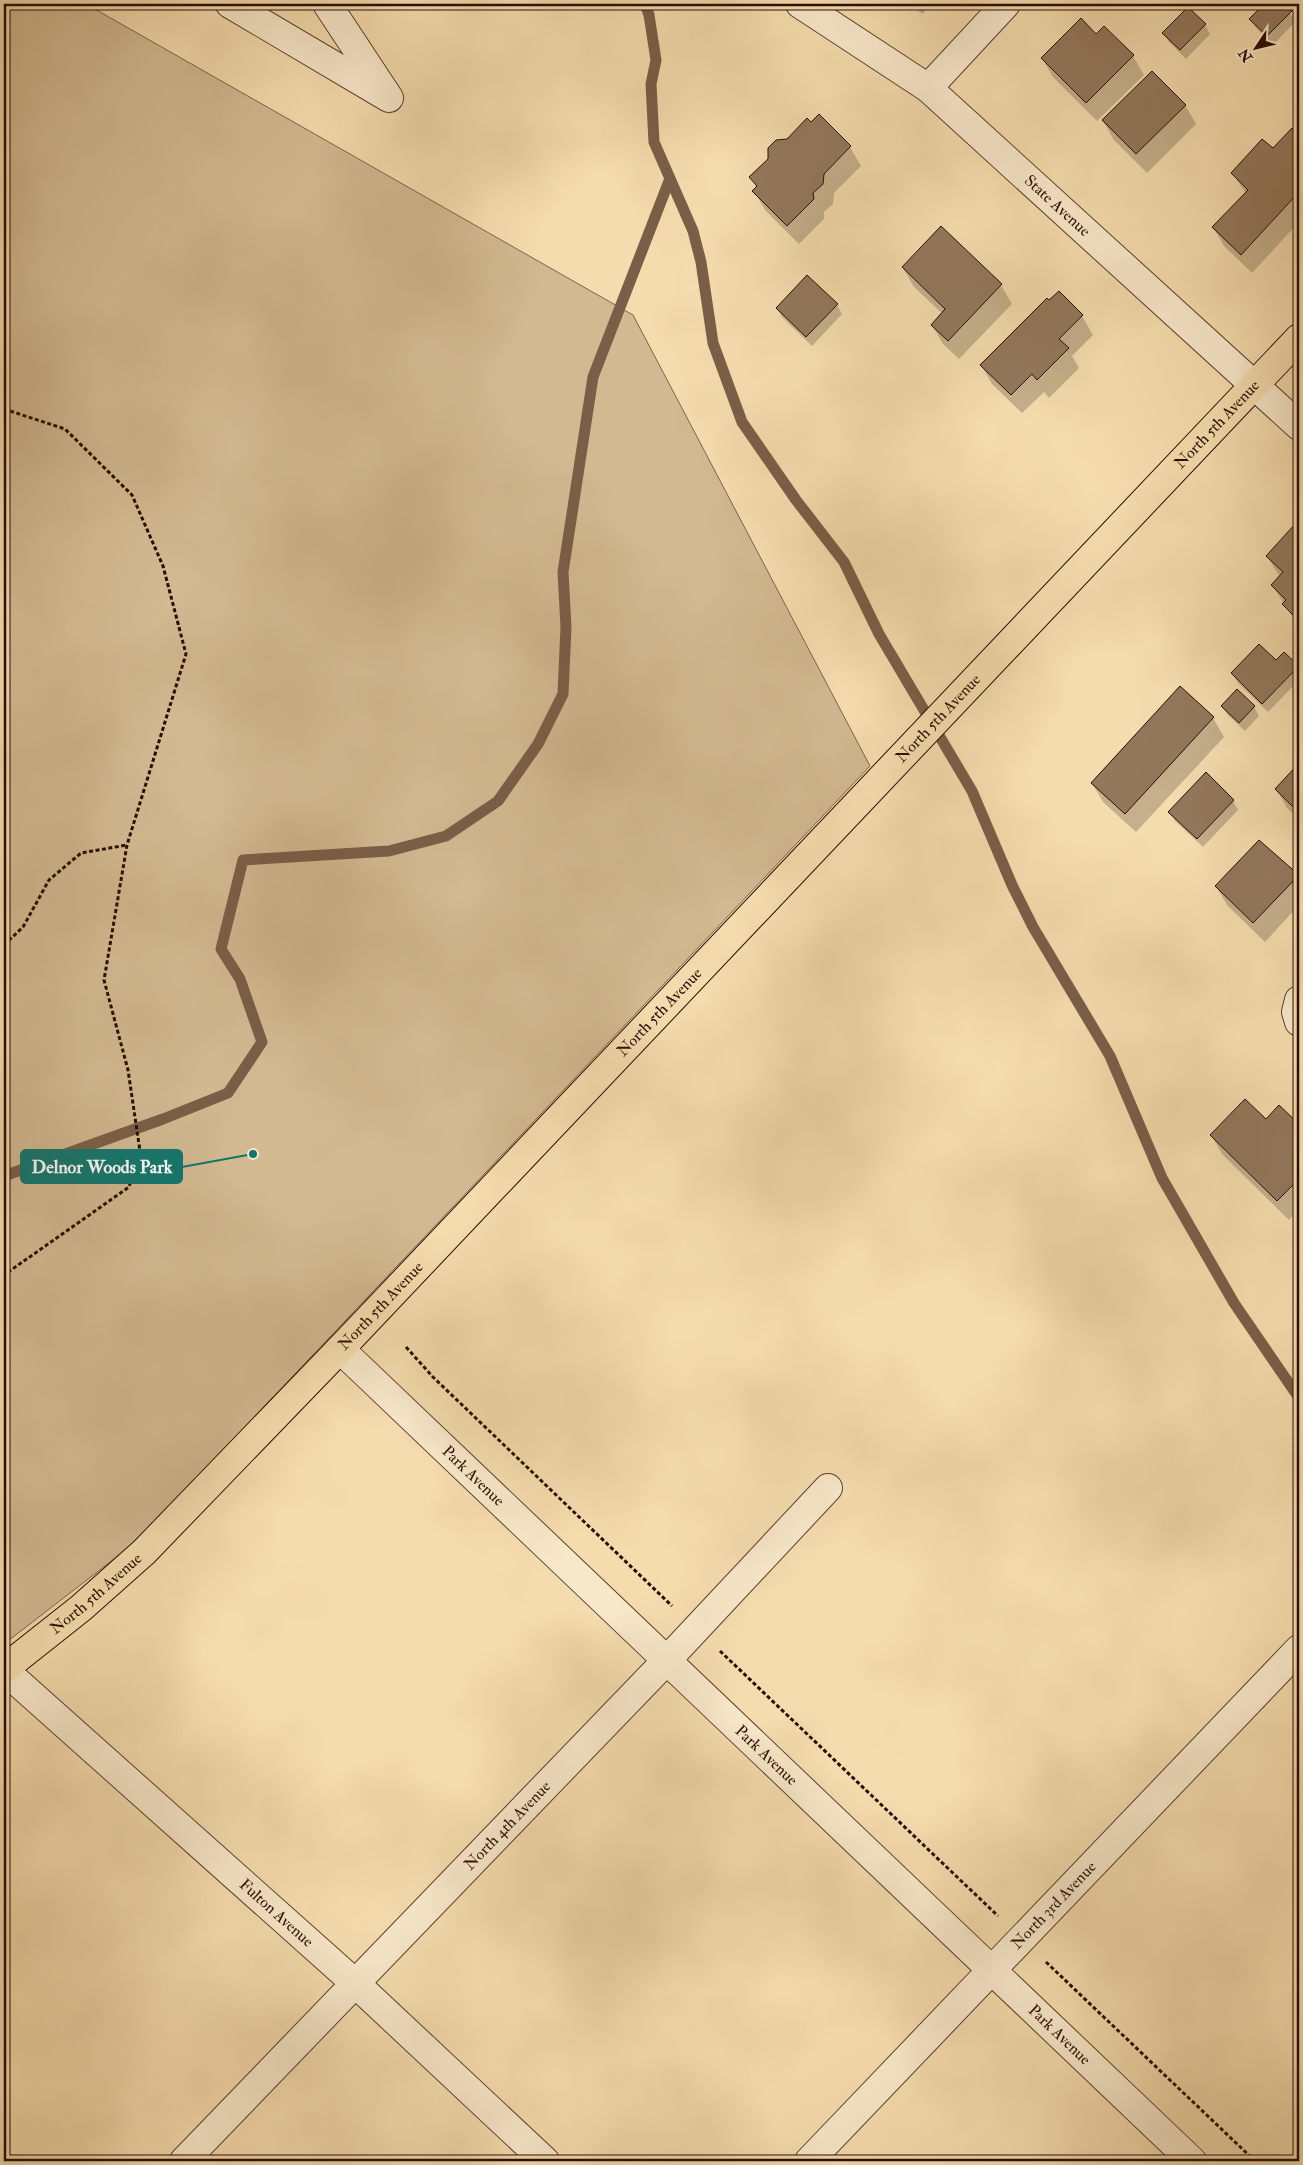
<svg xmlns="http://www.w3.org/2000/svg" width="1303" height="2165" font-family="'IM FELL Double Pica',serif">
<rect width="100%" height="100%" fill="#f5dcae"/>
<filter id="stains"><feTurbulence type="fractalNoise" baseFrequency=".004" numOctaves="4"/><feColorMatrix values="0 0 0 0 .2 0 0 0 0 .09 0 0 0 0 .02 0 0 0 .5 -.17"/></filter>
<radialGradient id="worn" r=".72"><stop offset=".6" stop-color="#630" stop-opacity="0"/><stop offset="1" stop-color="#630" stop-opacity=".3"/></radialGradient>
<polygon fill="#d2b991" stroke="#7e624a" points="4,4 86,4 633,315 870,766 136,1542 4,1644"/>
<g fill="#0003">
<polygon points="907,4 929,4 923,14"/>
<polygon points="1184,4 1198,4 1191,11 1205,25 1210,34 1186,59 1169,42 1164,33 1188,8"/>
<polygon points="1266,4 1283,4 1296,21 1273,45 1256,28 1251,19"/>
<polygon points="1096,35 1133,56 1144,75 1097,121 1053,77 1042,58"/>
<polygon points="1185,105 1196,124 1147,173 1114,140 1103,121"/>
<polygon points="819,116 850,147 861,166 834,193 833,204 824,212 824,219 799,244 765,210 754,191 757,188 751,178 787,140"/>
<polygon points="1292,130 1299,137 1299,222 1252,273 1224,246 1213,227 1246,194 1233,174 1273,149"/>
<polygon points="941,228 1001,285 1012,304 959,359 943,344 932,325 943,314 914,287 903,268"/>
<polygon points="837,305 842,314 812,346 782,317 777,308"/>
<polygon points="1082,316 1093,335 1072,356 1079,368 1049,398 1044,392 1022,413 992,384 981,365"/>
<polygon points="1296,525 1299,528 1299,627 1272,585 1280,577 1267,556"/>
<polygon points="1276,662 1298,666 1299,680 1268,712 1238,683 1232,673"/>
<polygon points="1222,706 1254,707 1259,716 1245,731 1228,715"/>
<polygon points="1213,718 1224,737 1136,832 1103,802 1092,783"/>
<polygon points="1299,764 1299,820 1287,808 1276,789"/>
<polygon points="1233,801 1238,810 1203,847 1175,821 1170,812"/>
<polygon points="1298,876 1299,905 1265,942 1227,905 1216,886"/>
<polygon points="1279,1107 1299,1126 1299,1209 1289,1220 1222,1154 1211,1135 1266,1121"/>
</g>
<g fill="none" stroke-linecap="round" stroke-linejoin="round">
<g stroke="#7a5e47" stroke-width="11">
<polyline points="645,4 649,15 656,60 651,84 654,142 693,231 701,262 713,343 742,422 796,500 844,562 879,634 972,791 1012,885 1033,927 1110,1056 1162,1178 1234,1303 1299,1398"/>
<polyline points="4,1176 163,1119 228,1093 262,1042 240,979 221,949 243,860 389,851 446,836 498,801 538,744 563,694 566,627 563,572 593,377 669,181"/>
</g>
</g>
<g fill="#93785c" stroke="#290c03">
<polygon points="1264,4 1285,4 1292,11 1267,36 1249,19"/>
<polygon points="1188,7 1206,24 1180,50 1162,33"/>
<polygon points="1081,18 1096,34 1104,26 1134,55 1086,103 1041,58"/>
<polygon points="1152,71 1186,105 1136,154 1102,120"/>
<polygon points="819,114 851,146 824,174 823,184 813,193 814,199 787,226 752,191 757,186 749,177 768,159 768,148 776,140 787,139 807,118 811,122"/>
<polygon points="1292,128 1299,136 1299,192 1241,255 1212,227 1248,190 1231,173 1262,139 1273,148"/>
<polygon points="941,226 1002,284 948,341 931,325 945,309 902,267"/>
<polygon points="807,275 838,304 806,337 776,308"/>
<polygon points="1059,291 1083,315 1059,339 1069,348 1037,380 1032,374 1011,395 980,365 1047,298 1049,300"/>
<polygon points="1296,523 1299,526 1299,616 1297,619 1282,604 1286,600 1271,585 1283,572 1266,556"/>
<polygon points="1259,644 1276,660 1284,652 1299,666 1262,704 1231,673"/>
<polygon points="1180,686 1214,717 1125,814 1091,783"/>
<polygon points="1237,689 1255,706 1239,723 1221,706"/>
<polygon points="1299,763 1299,813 1275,789"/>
<polygon points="1206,772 1234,800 1197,839 1168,812"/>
<polygon points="1259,840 1299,875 1253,923 1215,886"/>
<polygon points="1245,1099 1266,1119 1279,1105 1299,1124 1299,1179 1277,1201 1210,1135"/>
</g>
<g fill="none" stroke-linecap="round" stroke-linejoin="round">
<g stroke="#5c402e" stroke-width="30">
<g id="minor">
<polyline points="230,4 389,98 327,4"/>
<path id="s1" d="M 800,4 L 928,88 L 1299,426"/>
<polyline points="928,88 1006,4"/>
<polyline points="1299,1000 1296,1012 1299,1022"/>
<path id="s2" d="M 340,1349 L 1192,2161"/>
<path id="s3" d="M 4,1670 L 356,1984 L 545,2161"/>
<path id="s4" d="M 184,2161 L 667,1660 L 828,1488"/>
<path id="s5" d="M 809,2161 L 1299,1649"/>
</g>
</g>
<g stroke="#290c03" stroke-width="30">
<g id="major">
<path id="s6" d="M 4,1669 L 81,1608 L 144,1552 L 340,1349 L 1299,338"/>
</g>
</g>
<g stroke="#290c03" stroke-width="3" stroke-dasharray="4 2.5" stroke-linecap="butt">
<polyline points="4,409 65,429 132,495 163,566 186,654 127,845 104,980 128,1070 140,1151 129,1187 4,1275"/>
<polyline points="4,945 23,927 49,880 81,853 127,845"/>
<polyline points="406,1347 433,1377 672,1606"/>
<polyline points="720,1651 998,1916"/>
<polyline points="1046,1962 1255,2161"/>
</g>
<use href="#minor" stroke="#f8e8ca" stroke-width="28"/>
<use href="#major" stroke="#f5dcae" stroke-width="28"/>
</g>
<g text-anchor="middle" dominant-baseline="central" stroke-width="5" stroke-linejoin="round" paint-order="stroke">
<g font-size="16" fill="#290c03" stroke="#f8e8ca">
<text stroke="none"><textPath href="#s1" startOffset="328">State Avenue</textPath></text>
<text stroke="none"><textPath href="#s6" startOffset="1739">North 5th Avenue</textPath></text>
<text stroke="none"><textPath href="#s6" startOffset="1334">North 5th Avenue</textPath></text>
<text stroke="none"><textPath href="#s6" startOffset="929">North 5th Avenue</textPath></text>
<text stroke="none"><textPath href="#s6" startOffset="524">North 5th Avenue</textPath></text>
<text stroke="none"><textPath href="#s2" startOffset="184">Park Avenue</textPath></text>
<text stroke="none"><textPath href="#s6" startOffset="119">North 5th Avenue</textPath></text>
<text stroke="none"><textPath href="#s2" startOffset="589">Park Avenue</textPath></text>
<text stroke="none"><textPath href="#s4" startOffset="466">North 4th Avenue</textPath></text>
<text stroke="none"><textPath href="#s5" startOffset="354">North 3rd Avenue</textPath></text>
<text stroke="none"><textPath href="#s3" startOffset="365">Fulton Avenue</textPath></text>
<text stroke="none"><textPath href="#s2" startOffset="994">Park Avenue</textPath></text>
</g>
</g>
<path fill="none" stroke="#0f766e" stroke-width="2" d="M253 1154L182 1167"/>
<circle fill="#0f766e" stroke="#f8e8ca" stroke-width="2" cx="253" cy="1154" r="5"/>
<rect fill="#0f766e" stroke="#0f766e" stroke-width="2" x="21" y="1150" width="161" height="33" rx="5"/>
<g font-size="18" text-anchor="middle" font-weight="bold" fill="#fff">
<text x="102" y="1173">Delnor Woods Park</text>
</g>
<rect width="1303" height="2165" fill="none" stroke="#f5dcae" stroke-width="20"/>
<rect x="5" y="5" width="1293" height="2155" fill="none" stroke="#290c03" stroke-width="2.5"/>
<rect x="10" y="10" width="1283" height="2145" fill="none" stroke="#290c03"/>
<g transform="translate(1256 48) rotate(235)" stroke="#f8e8ca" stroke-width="4" paint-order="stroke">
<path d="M0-4L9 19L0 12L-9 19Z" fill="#290c03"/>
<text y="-8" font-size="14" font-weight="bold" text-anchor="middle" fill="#290c03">N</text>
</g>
<rect width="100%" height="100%" filter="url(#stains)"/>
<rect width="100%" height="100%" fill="url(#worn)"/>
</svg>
